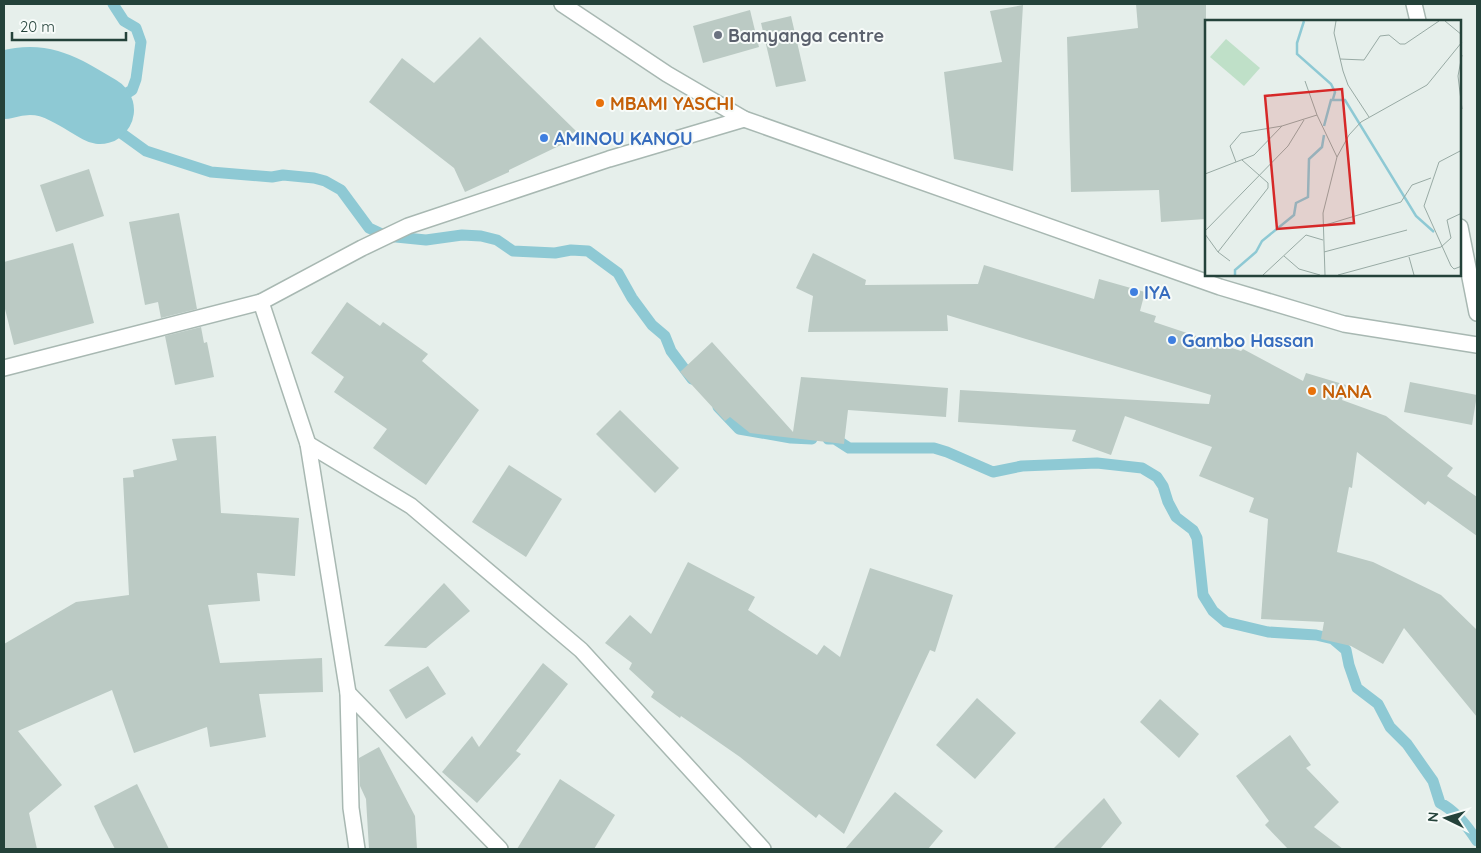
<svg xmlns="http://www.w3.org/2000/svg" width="1481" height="853" font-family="Quicksand,sans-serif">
<rect width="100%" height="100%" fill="#e6efeb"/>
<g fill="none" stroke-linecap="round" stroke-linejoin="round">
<g stroke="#8ec9d4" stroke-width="11">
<polyline points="113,4 124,21 136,28 141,42 136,79 132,90 100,110 110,125 146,151 211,172 272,177 283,175 314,178 325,181 341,190 369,228 386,236 426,240 462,235 481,236 497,240 513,251 555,253 571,250 588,251 618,273 632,298 652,325 665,336 671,351 692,379"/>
<polyline points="718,407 739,429 791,438 812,439"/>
<path d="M 828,439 L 835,439 L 849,448 L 934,448 L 947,452 L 993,472 L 1022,466 L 1097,463 L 1142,468 L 1157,477 L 1163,486 L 1168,502 L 1176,517 L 1193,530 L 1197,538 L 1203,595 L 1213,611 L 1226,622 L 1268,632 L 1316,635 L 1333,639 L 1346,650 L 1349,665 L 1357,688 L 1378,704 L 1390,727 L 1407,744 L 1433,781 L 1440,803 C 1456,811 1468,827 1477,841"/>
</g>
<path stroke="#8ec9d4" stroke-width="68" d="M 4,85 C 46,73 65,90 100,110"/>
</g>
<g fill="#bbcac4">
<polygon points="1136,4 1206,4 1206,219 1161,222 1159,190 1071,192 1067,37 1138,28"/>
<polygon points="1023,5 1013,171 954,159 944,72 1002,62 990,11"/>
<polygon points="750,10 759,47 703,63 693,26"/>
<polygon points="791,16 806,81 776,87 761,23"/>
<polygon points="480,37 576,131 564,139 565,143 509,170 509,172 465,192 454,168 369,102 402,58 434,83"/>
<polygon points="89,169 104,216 56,232 40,185"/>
<polygon points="179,213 197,309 161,318 158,302 145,305 129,222"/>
<polygon points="73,243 94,323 14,345 4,305 4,262"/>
<polygon points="813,253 866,280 865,285 978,284 984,265 1094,299 1099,279 1145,292 1140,311 1156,316 1154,322 1241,351 1243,349 1303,381 1306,373 1346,385 1342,400 1386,416 1453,468 1447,476 1477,497 1477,536 1428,501 1425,505 1357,452 1352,488 1349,487 1337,552 1373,562 1441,595 1477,630 1477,717 1404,628 1383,664 1351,646 1321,639 1324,622 1261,619 1268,519 1249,512 1254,498 1199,476 1212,447 1125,416 1111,455 1072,441 1076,430 958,422 960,390 1209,404 1211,395 947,315 948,331 808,332 813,296 796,288"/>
<polygon points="347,302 380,326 383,322 428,354 422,361 479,410 426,485 373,448 387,429 334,392 344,377 311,353"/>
<polygon points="201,327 204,343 207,342 214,377 175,385 165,336"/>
<polygon points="712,342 793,432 801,377 948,388 946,417 848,410 844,444 750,433 730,417 725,421 680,372"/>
<polygon points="1410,382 1477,395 1472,425 1404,412"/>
<polygon points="620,410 679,468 655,493 596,434"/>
<polygon points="216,436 221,513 299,518 295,576 257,573 260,601 208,605 220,663 322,658 323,692 259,694 266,737 210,747 207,727 134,753 112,690 18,731 62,785 29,813 37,849 4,849 4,644 76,602 129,595 123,478 134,477 133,470 177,460 172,439"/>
<polygon points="509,465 562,499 526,557 472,522"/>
<polygon points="688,562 755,597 748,610 817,655 824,645 840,657 870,568 953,595 935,652 930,650 844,834 819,814 816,818 740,757 681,716 680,718 651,697 654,692 629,669 632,663 605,643 630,615 651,634"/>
<polygon points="444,583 470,611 426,648 384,646"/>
<polygon points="543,663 568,684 516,751 521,754 477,803 442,772 472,736 479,747"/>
<polygon points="428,666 446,694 406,719 389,690"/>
<polygon points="977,698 1016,733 975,779 936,745"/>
<polygon points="1160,699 1199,734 1179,758 1140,722"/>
<polygon points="1290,735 1311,765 1306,768 1339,802 1314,827 1343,849 1288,849 1265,825 1269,821 1236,776"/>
<polygon points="379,747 415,816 417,849 369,849 366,799 360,786 359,758"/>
<polygon points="560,779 615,815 594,849 517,849"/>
<polygon points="137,784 169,849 115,849 102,824 94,806"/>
<polygon points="895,792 943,831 928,849 845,849"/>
<polygon points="1104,798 1122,823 1100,849 1053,849"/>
</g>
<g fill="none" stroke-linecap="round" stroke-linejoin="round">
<g stroke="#a8b8b2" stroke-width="18">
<g id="minor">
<polyline points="1414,4 1418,21"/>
<polyline points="1460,227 1477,313"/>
<polyline points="4,368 261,302"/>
<polyline points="308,444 411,506 581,650 763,849"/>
<polyline points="348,693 500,849"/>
<polyline points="357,849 351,808 348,693 308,444 261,302 362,248 408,226 609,159 744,119"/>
</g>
</g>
<g stroke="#a8b8b2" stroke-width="18">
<polyline id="tertiary" points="562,4 667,74 744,119 1220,287 1344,324 1477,345"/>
</g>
<use href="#minor" stroke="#fff" stroke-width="15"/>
<use href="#tertiary" stroke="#fff" stroke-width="15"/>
</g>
<circle fill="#6b7280" stroke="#f7fbf9" stroke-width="2" cx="718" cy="35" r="5"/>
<g fill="#e8710a" stroke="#f7fbf9" stroke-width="2">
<circle cx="600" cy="103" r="5"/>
<circle cx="1312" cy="391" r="5"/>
</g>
<g fill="#3f7fe0" stroke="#f7fbf9" stroke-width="2">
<circle cx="544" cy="138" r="5"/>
<circle cx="1134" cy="292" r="5"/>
<circle cx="1172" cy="340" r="5"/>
</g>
<g text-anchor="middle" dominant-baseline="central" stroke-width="4" stroke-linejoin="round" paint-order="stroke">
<g font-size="18" font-weight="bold" fill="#5b616d" stroke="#f7fbf9" text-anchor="start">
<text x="728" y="35">Bamyanga centre</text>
</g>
<g font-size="18" font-weight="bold" fill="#c56008" stroke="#f7fbf9" text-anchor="start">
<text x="610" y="103">MBAMI YASCHI</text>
<text x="1322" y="391">NANA</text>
</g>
<g font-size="18" font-weight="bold" fill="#366cbe" stroke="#f7fbf9" text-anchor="start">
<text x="554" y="138">AMINOU KANOU</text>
<text x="1144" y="292">IYA</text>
<text x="1182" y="340">Gambo Hassan</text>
</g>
</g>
<g transform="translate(1205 20)">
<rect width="256" height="256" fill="#e6efeb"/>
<path d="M 21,19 L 55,48 L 39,66 L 5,37 Z" fill="#bfe0c8"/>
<path fill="none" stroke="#8ec9d4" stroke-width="2.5" d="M 99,1 L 92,23 L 92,34 L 126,64 L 130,72 L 128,79M 119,106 L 126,80 L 140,80 L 211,196 L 229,212M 30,255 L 30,250 L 51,232 L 57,221 L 89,195 L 91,183 L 103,177 L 104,139 L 117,127 L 119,115"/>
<path fill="none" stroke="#98aaa4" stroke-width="1" d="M 131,1 L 129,13 L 138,51 L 143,65 L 164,97M 240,1 L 257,15M 257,35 L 253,56 L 257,89M 135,39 L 159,40 L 175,16 L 184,15 L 195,24 L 200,24 L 234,1M 100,61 L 112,95M 257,130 L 234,142 L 219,186 L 246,246 L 249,249 L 257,246M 31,142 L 25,126 L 36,113 L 77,106 L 112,95 L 132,137M 0,154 L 49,135 L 77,106M 117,206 L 196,182 L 207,165 L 226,158M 0,211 L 83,126 L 99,100M 0,214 L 13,232 L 25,241M 13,232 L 63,168 L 63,163 L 37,140M 119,232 L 202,210M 79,236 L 94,249 L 115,255M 204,237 L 209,255M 58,255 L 101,215 L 118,220M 120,255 L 118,193 L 132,137 L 144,115 L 156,102 L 222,65 L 257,22M 133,255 L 236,227 L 246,218 L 242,200 L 257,193"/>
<path fill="#d62828" fill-opacity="0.15" stroke="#d62828" stroke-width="2.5" d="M 137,69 L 149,203 L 72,209 L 60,76 Z"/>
<rect width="256" height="256" fill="none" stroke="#24423a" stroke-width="2.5"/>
</g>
<rect width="1481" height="853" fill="none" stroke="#24423a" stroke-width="10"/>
<g transform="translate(1446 818) rotate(275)" stroke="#f7fbf9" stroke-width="4" paint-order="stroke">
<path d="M0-4L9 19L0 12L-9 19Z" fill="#24423a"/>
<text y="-8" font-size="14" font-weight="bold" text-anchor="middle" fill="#24423a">N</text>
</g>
<path d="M12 32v8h114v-8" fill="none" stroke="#24423a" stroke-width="2.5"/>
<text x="20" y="32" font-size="15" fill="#24423a" stroke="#f7fbf9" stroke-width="4" paint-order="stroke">20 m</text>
</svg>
